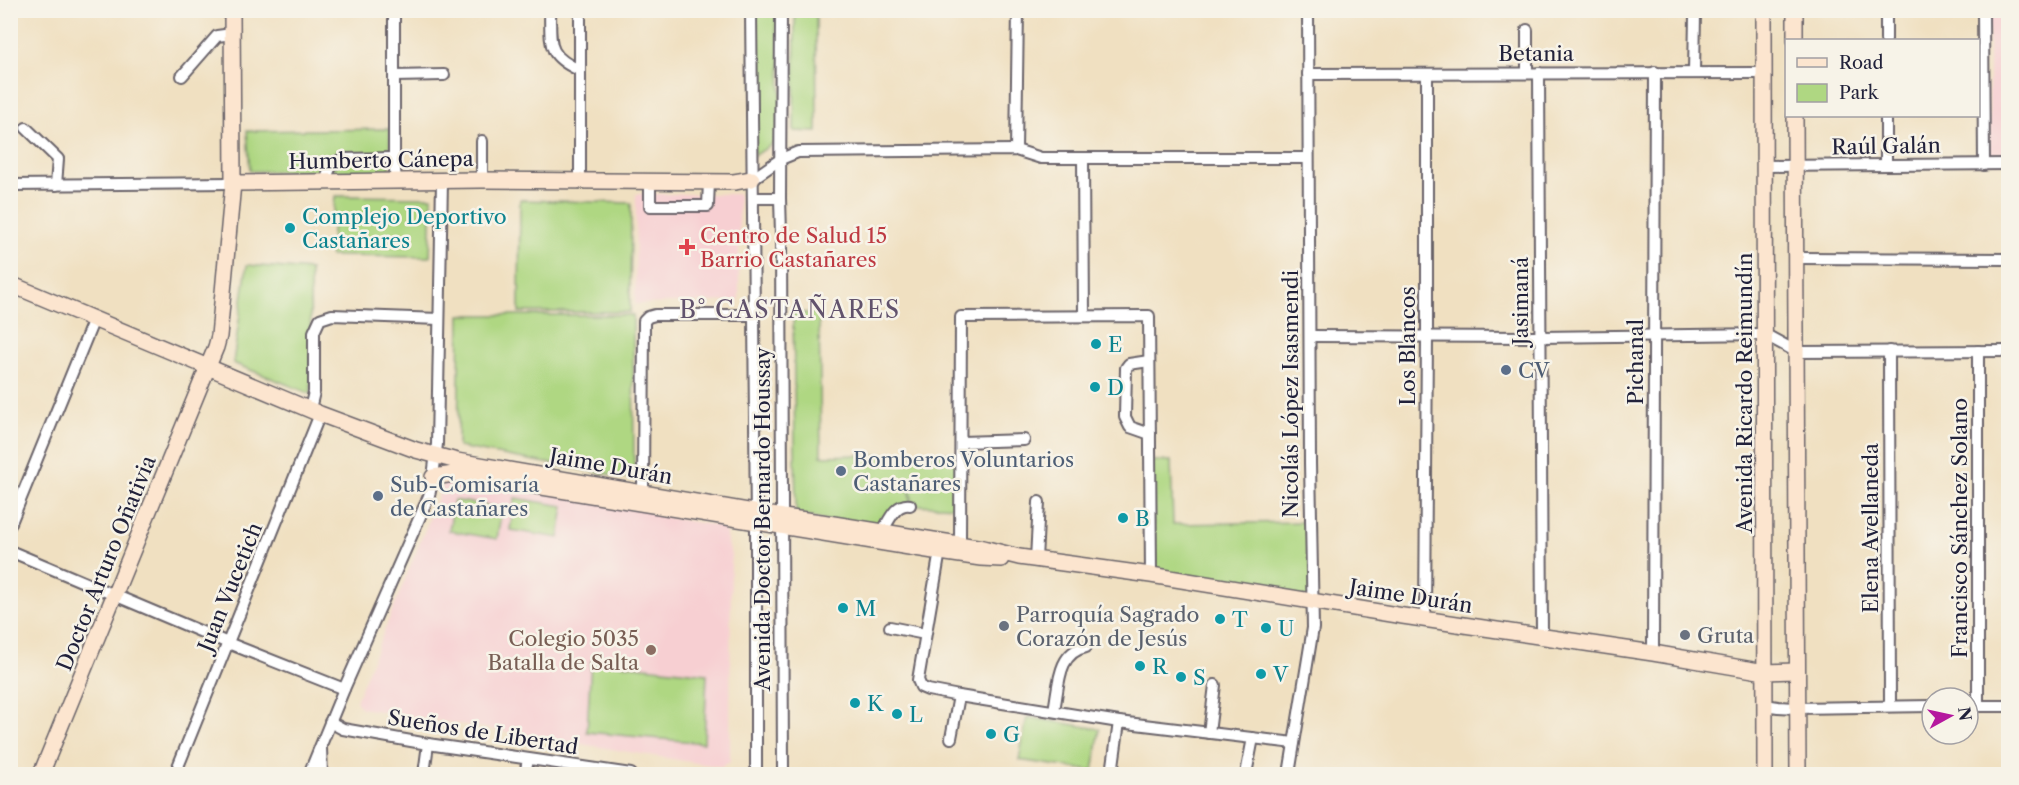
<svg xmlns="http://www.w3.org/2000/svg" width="2019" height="785" font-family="'Libre Caslon Text',serif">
<rect width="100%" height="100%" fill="#f7f3e8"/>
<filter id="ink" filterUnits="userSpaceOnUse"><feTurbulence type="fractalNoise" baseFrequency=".0167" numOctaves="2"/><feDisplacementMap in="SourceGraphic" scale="12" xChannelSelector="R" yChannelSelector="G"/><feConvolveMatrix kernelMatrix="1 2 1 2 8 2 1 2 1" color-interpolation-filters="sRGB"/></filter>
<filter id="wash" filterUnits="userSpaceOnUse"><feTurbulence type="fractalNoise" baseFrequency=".008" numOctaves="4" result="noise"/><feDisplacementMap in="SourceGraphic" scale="24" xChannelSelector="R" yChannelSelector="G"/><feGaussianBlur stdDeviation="1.35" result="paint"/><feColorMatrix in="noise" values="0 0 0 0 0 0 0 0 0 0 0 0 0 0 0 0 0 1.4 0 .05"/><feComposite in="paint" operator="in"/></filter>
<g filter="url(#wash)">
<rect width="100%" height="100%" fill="#f0e0c1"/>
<g fill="#f7cfd2">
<polygon points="1989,11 2008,11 2008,157 1989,158"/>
<polygon points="636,194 739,194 739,301 635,304"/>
<polygon points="452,479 665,512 666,517 724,527 731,555 730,762 721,767 361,708 356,701 443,485"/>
</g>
<g fill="#afd782" stroke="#687c5e" stroke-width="1.5">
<polygon points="753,11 780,11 781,138 754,156"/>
<polygon points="795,11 816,11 817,132 794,131"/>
<polygon points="390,129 390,172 250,171 247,131"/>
<polygon points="335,196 432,197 430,257 330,256"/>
<polygon points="520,200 631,203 630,312 519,312"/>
<polygon points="247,265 310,270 311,394 233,363"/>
<polygon points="793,313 819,313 821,456 958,453 961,507 913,505 910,487 910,505 897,509 882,532 796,514"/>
<polygon points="460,315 633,315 634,479 458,447"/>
<polygon points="1150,461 1171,461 1173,524 1311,522 1312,601 1155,575"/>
<polygon points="515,498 564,506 559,538 510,530"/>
<polygon points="454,500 502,508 497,539 449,531"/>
<polygon points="591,661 707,674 704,743 587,732"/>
<polygon points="1027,717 1100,729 1093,771 1019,760"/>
</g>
</g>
<g filter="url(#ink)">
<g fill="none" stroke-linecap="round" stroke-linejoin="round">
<g stroke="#6a646a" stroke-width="14">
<g id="street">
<polyline points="394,10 394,158 396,181"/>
<path d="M 550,10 C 551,44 546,55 579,70"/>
<polyline points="580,10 580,180"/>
<polyline points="751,10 756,522 756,774"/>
<polyline points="781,10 780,198 781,234 783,774"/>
<polyline points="1983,10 1984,165"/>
<polyline points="1527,30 1527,72"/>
<polyline points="1886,40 1886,10"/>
<polyline points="1694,72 1695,15"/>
<polyline points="1539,73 1542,636"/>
<polyline points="1308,74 1764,73"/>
<polyline points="182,76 217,36 232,34"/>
<polyline points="394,76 444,75"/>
<polyline points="26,128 58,159 56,185"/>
<polyline points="1016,150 1018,10"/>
<polyline points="1083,158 1084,316"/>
<polyline points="1886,165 1886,116"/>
<polyline points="1764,166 2008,164"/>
<polyline points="752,179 781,159 798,152 1016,150 1041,158 1308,158"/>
<polyline points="482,180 482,141"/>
<polyline points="650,181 650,206 708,206 709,181"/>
<path d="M 326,182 C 328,170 331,163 343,159 L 394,158"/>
<polyline points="10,185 233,183"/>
<polyline points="753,198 780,198"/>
<polyline points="1796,258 2008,259"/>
<polyline points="1310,336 1540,337 1764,334 1797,352 2008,351"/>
<polyline points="1889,351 1890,706"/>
<polyline points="1149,361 1129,364 1126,368 1125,417 1130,427 1150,434"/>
<polyline points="310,409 314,392 314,332 320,319 332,315 439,319"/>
<polyline points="961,442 1024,440"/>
<polyline points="643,492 644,321 648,317 655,315 753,315"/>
<polyline points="10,525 94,319"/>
<path d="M 882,532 C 889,521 895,503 910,505"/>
<polyline points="960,544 961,317 1149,316 1151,575"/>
<polyline points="941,545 918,680 921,687 928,690 959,696 1119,722 1294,743"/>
<polyline points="10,551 228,643 344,689"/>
<polyline points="1036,559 1039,502"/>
<polyline points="1425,619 1427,336 1427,74"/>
<polyline points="890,627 925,634"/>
<polyline points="1653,653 1655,72"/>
<polyline points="1765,705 1778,707 1796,708 1932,706"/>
<polyline points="1968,706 2008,706"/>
<polyline points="1978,706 1978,351"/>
<path d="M 1054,710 C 1059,687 1057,652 1086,647"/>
<polyline points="330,722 343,729 428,744 631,774"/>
<polyline points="1209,733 1215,685"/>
<polyline points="951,738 959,696"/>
<polyline points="321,748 322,774"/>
<polyline points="1112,773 1119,722"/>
<polyline points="175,774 320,414"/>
<polyline points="309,774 344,689 429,496 433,477 437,444 442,181"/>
<polyline points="424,774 428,744"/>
<polyline points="525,774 528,760"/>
<polyline points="1246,774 1253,738"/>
<polyline points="1289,774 1313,628 1310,463 1308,10"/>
</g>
</g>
<g stroke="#6a646a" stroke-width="18">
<g id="secondary">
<polyline points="1764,10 1765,774"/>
<polyline points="1795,10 1795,40"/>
<polyline points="1795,116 1798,774"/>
<polyline points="233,183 482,180 734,182 752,179"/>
<polyline points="10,284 320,414 416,450 457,461 783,517 821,522 983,548 1019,557 1151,575 1403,616 1653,653 1765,672 1796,671"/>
<polyline points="433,477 454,474 462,474 940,552 981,558 1001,559"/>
<polyline points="41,774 216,347 219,336 233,183 232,10"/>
</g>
</g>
<use href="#street" stroke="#fff" stroke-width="10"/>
<use href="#secondary" stroke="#fce5cf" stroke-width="15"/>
</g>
</g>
<g fill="#0f9aa8" stroke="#f7f3e8" stroke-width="2">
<circle cx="290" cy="228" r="6"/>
<circle cx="1096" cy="344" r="6"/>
<circle cx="1095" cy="387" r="6"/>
<circle cx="1123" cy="518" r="6"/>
<circle cx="843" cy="608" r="6"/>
<circle cx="1220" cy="619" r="6"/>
<circle cx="1266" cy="628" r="6"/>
<circle cx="1140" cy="666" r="6"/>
<circle cx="1261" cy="674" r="6"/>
<circle cx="1181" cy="677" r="6"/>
<circle cx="855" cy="703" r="6"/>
<circle cx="897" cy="714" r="6"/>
<circle cx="991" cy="734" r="6"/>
</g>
<path fill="#e0444e" stroke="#f7f3e8" stroke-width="2" d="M684 238h6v6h6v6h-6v6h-6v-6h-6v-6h6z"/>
<g fill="#5c6f8a" stroke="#f7f3e8" stroke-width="2">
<circle cx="1506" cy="370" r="6"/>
<circle cx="841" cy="471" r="6"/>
<circle cx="378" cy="496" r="6"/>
</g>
<g fill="#6b7280" stroke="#f7f3e8" stroke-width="2">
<circle cx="1004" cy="626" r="6"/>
<circle cx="1685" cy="635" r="6"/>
</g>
<circle fill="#8d6e63" stroke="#f7f3e8" stroke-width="2" cx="651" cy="650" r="6"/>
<g text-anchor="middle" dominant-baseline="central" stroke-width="5" stroke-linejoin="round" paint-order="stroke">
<g font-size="21" fill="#22223b" stroke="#f7f3e8">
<text x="1536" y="53">Betania</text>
<text transform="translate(1886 146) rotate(-1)">Raúl Galán</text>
<text transform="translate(381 160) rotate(-1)">Humberto Cánepa</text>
<text transform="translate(1520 301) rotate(-90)">Jasimaná</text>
<text transform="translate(1407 346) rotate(-90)">Los Blancos</text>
<text transform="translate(1635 362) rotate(-90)">Pichanal</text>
<text transform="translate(1744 393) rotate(-90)">Avenida Ricardo Reimundín</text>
<text transform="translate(1290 394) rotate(-90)">Nicolás López Isasmendi</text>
<text transform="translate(611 466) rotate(10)">Jaime Durán</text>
<text transform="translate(762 519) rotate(-90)">Avenida Doctor Bernardo Houssay</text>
<text transform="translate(1870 528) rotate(-90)">Elena Avellaneda</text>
<text transform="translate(1959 528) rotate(-90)">Francisco Sánchez Solano</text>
<text transform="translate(106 563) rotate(-68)">Doctor Arturo Oñativia</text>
<text transform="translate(230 587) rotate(-68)">Juan Vucetich</text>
<text transform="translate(1411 596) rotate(9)">Jaime Durán</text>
<text transform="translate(483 732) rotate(9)">Sueños de Libertad</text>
</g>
<g font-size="21" fill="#0d838f" stroke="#f7f3e8" text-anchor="start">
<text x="302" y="216">Complejo Deportivo<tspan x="302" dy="24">Castañares</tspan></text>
<text x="1108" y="344">E</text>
<text x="1107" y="387">D</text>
<text x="1135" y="518">B</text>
<text x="855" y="608">M</text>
<text x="1232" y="619">T</text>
<text x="1278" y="628">U</text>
<text x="1152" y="666">R</text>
<text x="1273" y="674">V</text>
<text x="1193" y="677">S</text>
<text x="867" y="703">K</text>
<text x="909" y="714">L</text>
<text x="1003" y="734">G</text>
</g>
<g font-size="21" fill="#be3a42" stroke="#f7f3e8" text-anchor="start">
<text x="700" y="235">Centro de Salud 15<tspan x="700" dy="24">Barrio Castañares</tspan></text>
</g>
<g font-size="21" fill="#4e5e75" stroke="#f7f3e8" text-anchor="start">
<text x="1518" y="370">CV</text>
<text x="853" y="459">Bomberos Voluntarios<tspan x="853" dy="24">Castañares</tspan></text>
<text x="390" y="484">Sub-Comisaría<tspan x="390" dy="24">de Castañares</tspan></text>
</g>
<g font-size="21" fill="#5b616d" stroke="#f7f3e8" text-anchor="start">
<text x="1016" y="614">Parroquía Sagrado<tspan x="1016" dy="24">Corazón de Jesús</tspan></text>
<text x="1697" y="635">Gruta</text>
</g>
<g font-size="21" fill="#785e54" stroke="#f7f3e8" text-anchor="end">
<text x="639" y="638">Colegio 5035<tspan x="639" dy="24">Batalla de Salta</tspan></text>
</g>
<g font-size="24" letter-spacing="1.5" fill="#62536d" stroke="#f7f3e8">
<text x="790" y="309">B° CASTAÑARES</text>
</g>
</g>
<rect width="2019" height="785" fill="none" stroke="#f7f3e8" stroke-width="36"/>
<rect x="1785" y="39" width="195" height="78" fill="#f7f3e8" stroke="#a29fa3" stroke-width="1.5"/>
<rect x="1797" y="58" width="30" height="9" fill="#fce5cf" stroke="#a29fa3" stroke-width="1.5"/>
<text x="1839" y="69" font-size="18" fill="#22223b">Road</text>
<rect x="1797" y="84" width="30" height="18" fill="#afd782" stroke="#a29fa3" stroke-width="1.5"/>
<text x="1839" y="99" font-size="18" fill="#22223b">Park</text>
<g transform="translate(1950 716) rotate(82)"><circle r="28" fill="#f7f3e8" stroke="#a29fa3" stroke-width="1.5"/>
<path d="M0-4.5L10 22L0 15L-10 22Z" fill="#b5179e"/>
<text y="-9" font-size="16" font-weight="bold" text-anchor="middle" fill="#22223b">N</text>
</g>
</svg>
